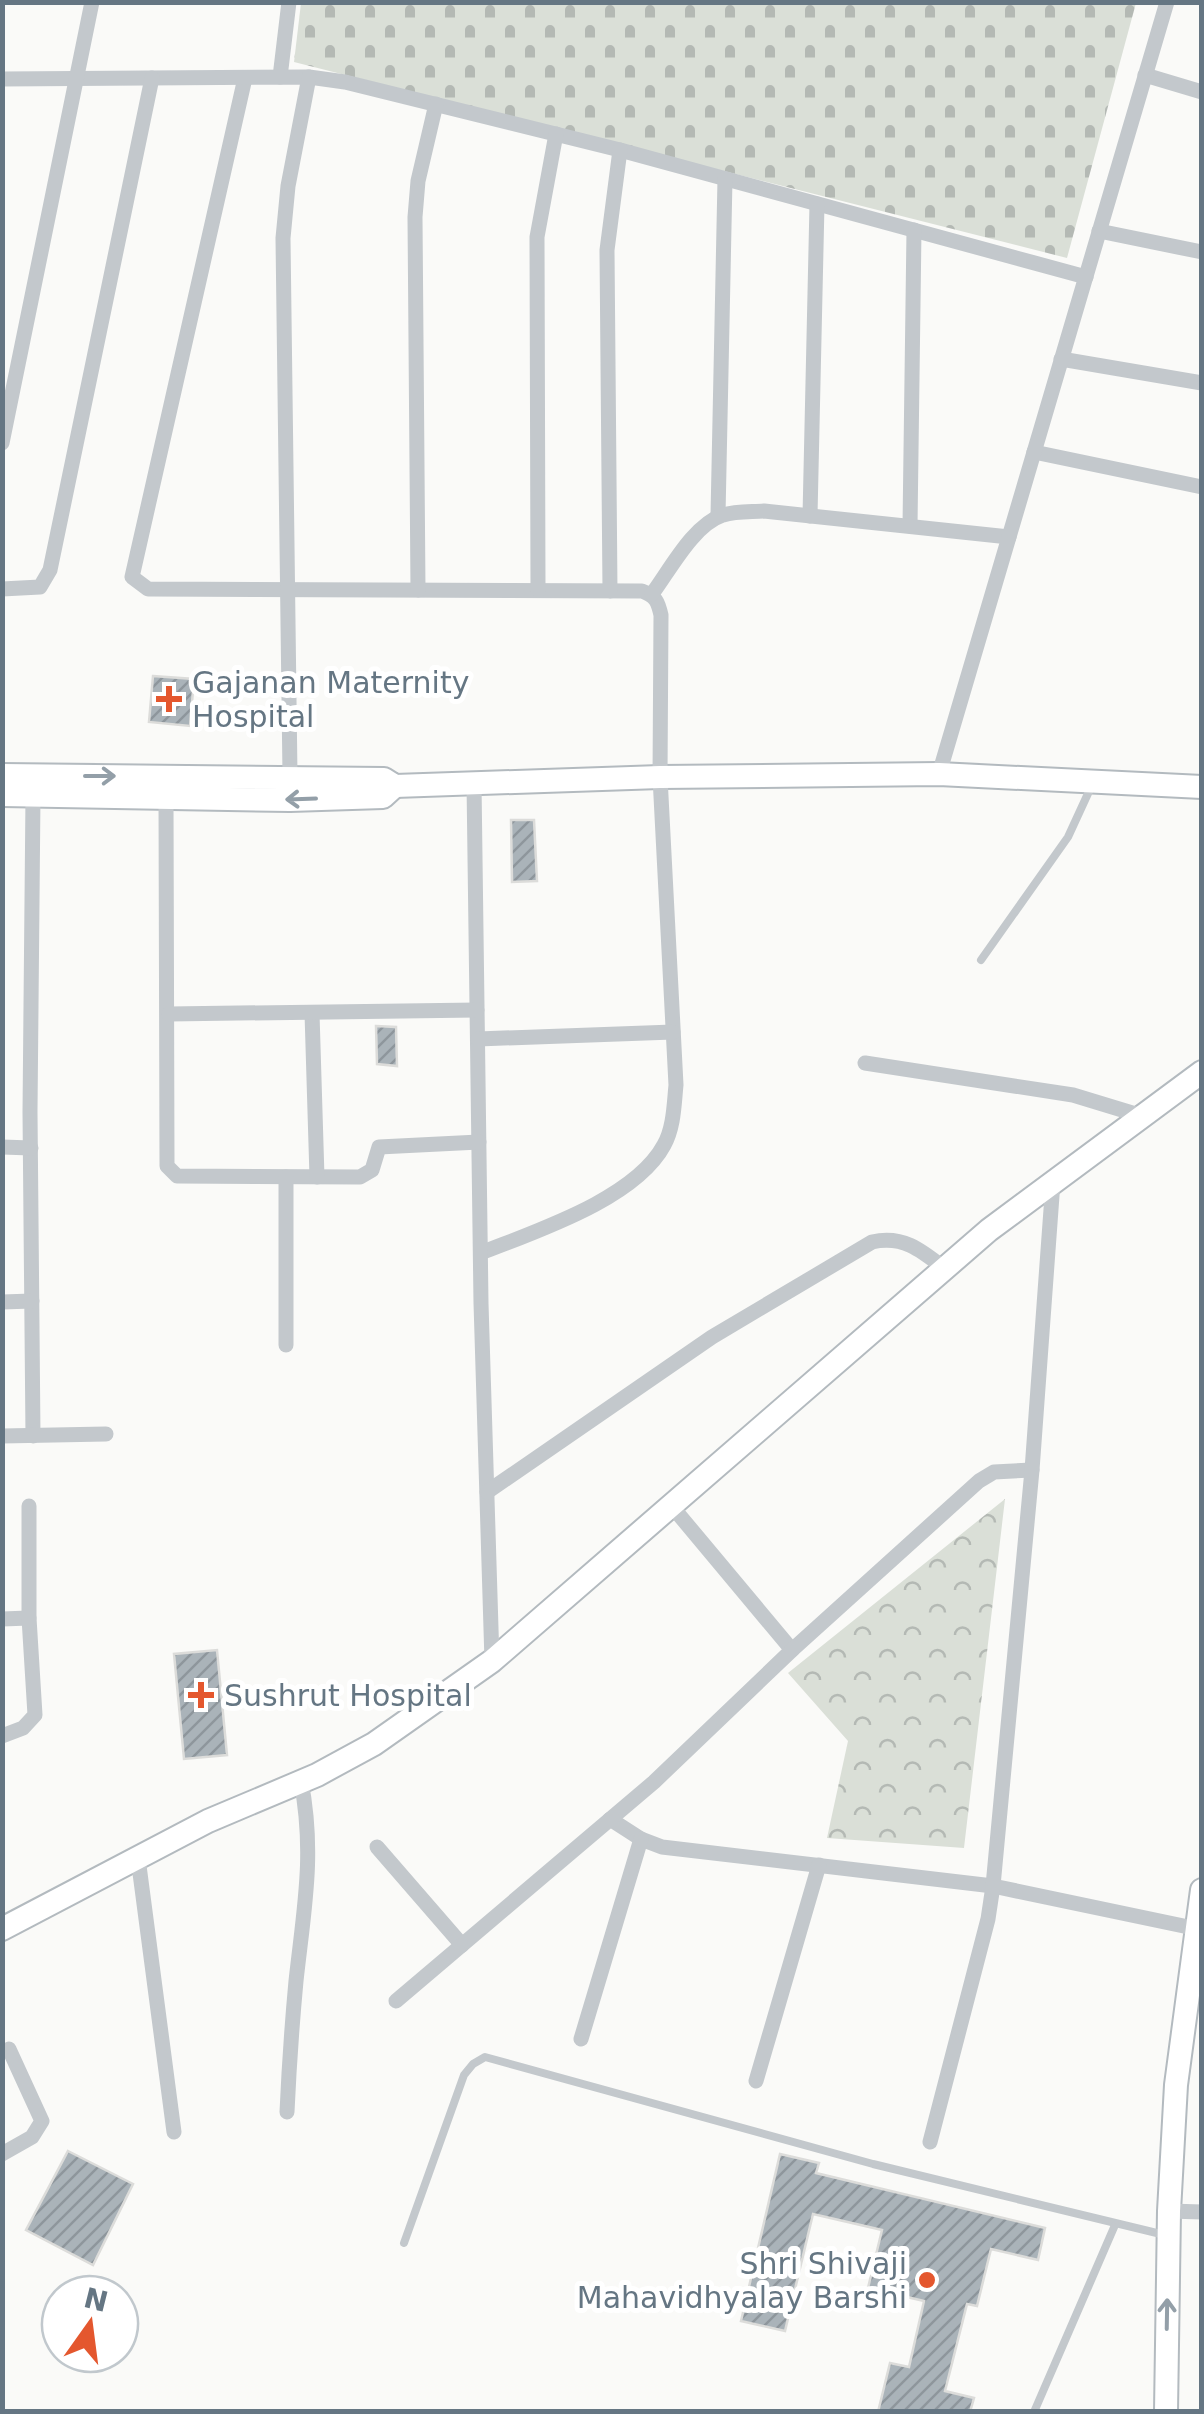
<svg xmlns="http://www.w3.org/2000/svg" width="1204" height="2414" font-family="'DejaVu Sans',sans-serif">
<defs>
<pattern id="cemetery-stones" width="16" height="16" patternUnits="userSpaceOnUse" patternTransform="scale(2.5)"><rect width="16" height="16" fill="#dadfd7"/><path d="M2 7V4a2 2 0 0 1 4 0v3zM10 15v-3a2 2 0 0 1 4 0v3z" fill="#b4b9b4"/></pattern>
<pattern id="park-crowns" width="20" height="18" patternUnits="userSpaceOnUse" patternTransform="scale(2.5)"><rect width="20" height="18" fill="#dadfd7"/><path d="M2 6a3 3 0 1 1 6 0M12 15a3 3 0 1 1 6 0" fill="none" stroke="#b4b9b4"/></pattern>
<pattern id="building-hatch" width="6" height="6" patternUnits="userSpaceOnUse" patternTransform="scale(2.5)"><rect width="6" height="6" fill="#aab3b9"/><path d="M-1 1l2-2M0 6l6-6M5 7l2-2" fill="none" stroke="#8e969c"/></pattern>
</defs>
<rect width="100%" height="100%" fill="#fafaf8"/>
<polygon fill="url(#cemetery-stones)" points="301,3 1136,3 1067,258 294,62"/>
<polygon fill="url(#park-crowns)" points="1005,1499 964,1848 827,1838 848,1741 788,1673"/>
<g fill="url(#building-hatch)" stroke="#dcdcda" stroke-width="2.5">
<polygon points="153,676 194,679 190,726 149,722"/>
<polygon points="511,820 534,820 537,881 512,882"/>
<polygon points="376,1026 396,1027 397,1066 377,1064"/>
<polygon points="217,1650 227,1755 184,1759 174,1654"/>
<polygon points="68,2151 133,2184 93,2265 26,2230"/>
<polygon points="780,2154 819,2163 816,2173 1045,2228 1038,2260 991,2249 977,2306 967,2304 945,2391 974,2398 970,2412 878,2412 890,2363 909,2367 924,2301 868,2288 882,2230 813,2214 785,2331 741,2321"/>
</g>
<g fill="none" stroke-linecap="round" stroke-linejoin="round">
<g stroke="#b3babf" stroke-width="26">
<g id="secondary">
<polyline points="2,775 384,779 395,786 660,777 939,774 1202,787"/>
<polyline points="2,795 290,800 383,797 395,786"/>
<polyline points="2,1929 208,1821 317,1775 374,1744 492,1661 989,1230 1202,1072"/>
<polyline points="1166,2412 1169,2211 1176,2085 1202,1890"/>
</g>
</g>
<g stroke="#c3c8cc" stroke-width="8">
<polyline points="981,960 1068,837 1091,787"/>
<polyline points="404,2243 464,2075 473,2064 485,2057 873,2164 1165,2235"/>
<polyline points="1034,2412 1115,2225"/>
</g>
<g stroke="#c3c8cc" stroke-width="15">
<polyline points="1145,75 1202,92"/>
<polyline points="280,77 289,2"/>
<path d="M 245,78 L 132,577 L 148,589 L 642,591 C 656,596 658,602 661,615 L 660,777 L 676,1085 C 674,1104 674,1127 664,1145 C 635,1199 536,1231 481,1253"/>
<polyline points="2,79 309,77 345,82 620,150 1086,277"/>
<polyline points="1099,231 1202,252"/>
<polyline points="1061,359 1202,383"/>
<polyline points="2,443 92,2"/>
<polyline points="1034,452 1202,487"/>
<polyline points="718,516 725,179"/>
<polyline points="810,516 817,204"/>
<polyline points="910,526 914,230"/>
<polyline points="2,589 40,587 50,570 152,78"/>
<polyline points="418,590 415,217 418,181 436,104"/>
<polyline points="538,590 537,237 556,134"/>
<polyline points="610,591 607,250 620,150"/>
<path d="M 652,594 C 670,570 693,525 723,515 C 736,511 751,512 764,511 L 1009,537"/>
<polyline points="939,774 1167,2"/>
<polyline points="290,776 283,238 288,186 309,77"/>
<polyline points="474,783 481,1303 492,1661"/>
<polyline points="33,795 30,1112 33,1436"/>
<polyline points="166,799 167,1166 177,1176 360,1177 372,1170 379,1147 479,1142"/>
<polyline points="312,1013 317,1177"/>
<polyline points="169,1014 477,1010"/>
<polyline points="478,1039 673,1032"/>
<polyline points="865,1063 1073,1095 1142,1116"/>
<polyline points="2,1147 31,1148"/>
<polyline points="2,1302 32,1301"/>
<polyline points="286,1345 286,1177"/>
<polyline points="2,1436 106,1434"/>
<path d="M 487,1492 L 712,1337 L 872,1242 C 903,1235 921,1250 945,1269"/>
<polyline points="670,1504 792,1650"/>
<polyline points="2,1619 29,1618"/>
<polyline points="2,1736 23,1728 35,1715 29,1618 29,1506"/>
<polyline points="610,1819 641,1839 662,1847 993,1886 1198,1929"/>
<polyline points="377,1847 462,1945"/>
<polyline points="138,1858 174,2132"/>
<polyline points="396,2001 654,1782 792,1650 979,1481 994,1472 1032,1470"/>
<polyline points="581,2039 641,1839"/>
<polyline points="756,2081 819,1865"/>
<path d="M 287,2112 C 289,2068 292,2024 296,1981 C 304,1908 315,1854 301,1781"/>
<polyline points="930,2142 988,1919 993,1886 1032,1470 1053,1182"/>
<polyline points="2,2154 32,2137 42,2121 9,2049"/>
<polyline points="1169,2211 1202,2212"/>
</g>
<use href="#secondary" stroke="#fff" stroke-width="22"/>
</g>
<defs><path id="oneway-shaft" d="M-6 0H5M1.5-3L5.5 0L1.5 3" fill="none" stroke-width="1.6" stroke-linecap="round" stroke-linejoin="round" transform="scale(2.5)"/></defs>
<g stroke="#939fa8">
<use href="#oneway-shaft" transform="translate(100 776)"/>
<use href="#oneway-shaft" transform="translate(301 799) rotate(178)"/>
<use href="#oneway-shaft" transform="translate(1167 2314) rotate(-89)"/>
</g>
<g fill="#e4572e" stroke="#fff" stroke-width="4">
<path d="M164 684h10v10h10v10h-10v10h-10v-10h-10v-10h10z"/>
<path d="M196 1680h10v10h10v10h-10v10h-10v-10h-10v-10h10z"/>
<circle cx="927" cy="2280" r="10"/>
</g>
<g text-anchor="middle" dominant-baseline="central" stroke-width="10" stroke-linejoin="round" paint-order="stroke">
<g font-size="30" fill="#657683" stroke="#fff" text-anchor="start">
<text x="192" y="682">Gajanan Maternity<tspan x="192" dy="34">Hospital</tspan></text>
<text x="224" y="1695">Sushrut Hospital</text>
<text x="907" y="2263" text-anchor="end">Shri Shivaji<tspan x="907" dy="34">Mahavidhyalay Barshi</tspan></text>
</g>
</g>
<rect width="1204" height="2414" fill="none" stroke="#657683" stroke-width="10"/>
<g transform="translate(90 2324) rotate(14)"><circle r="48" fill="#ffffff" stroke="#c1c8cd" stroke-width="2.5"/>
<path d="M0-8L18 38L0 25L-18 38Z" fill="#e4572e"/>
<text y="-15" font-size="28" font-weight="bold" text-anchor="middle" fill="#657683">N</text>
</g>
</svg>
